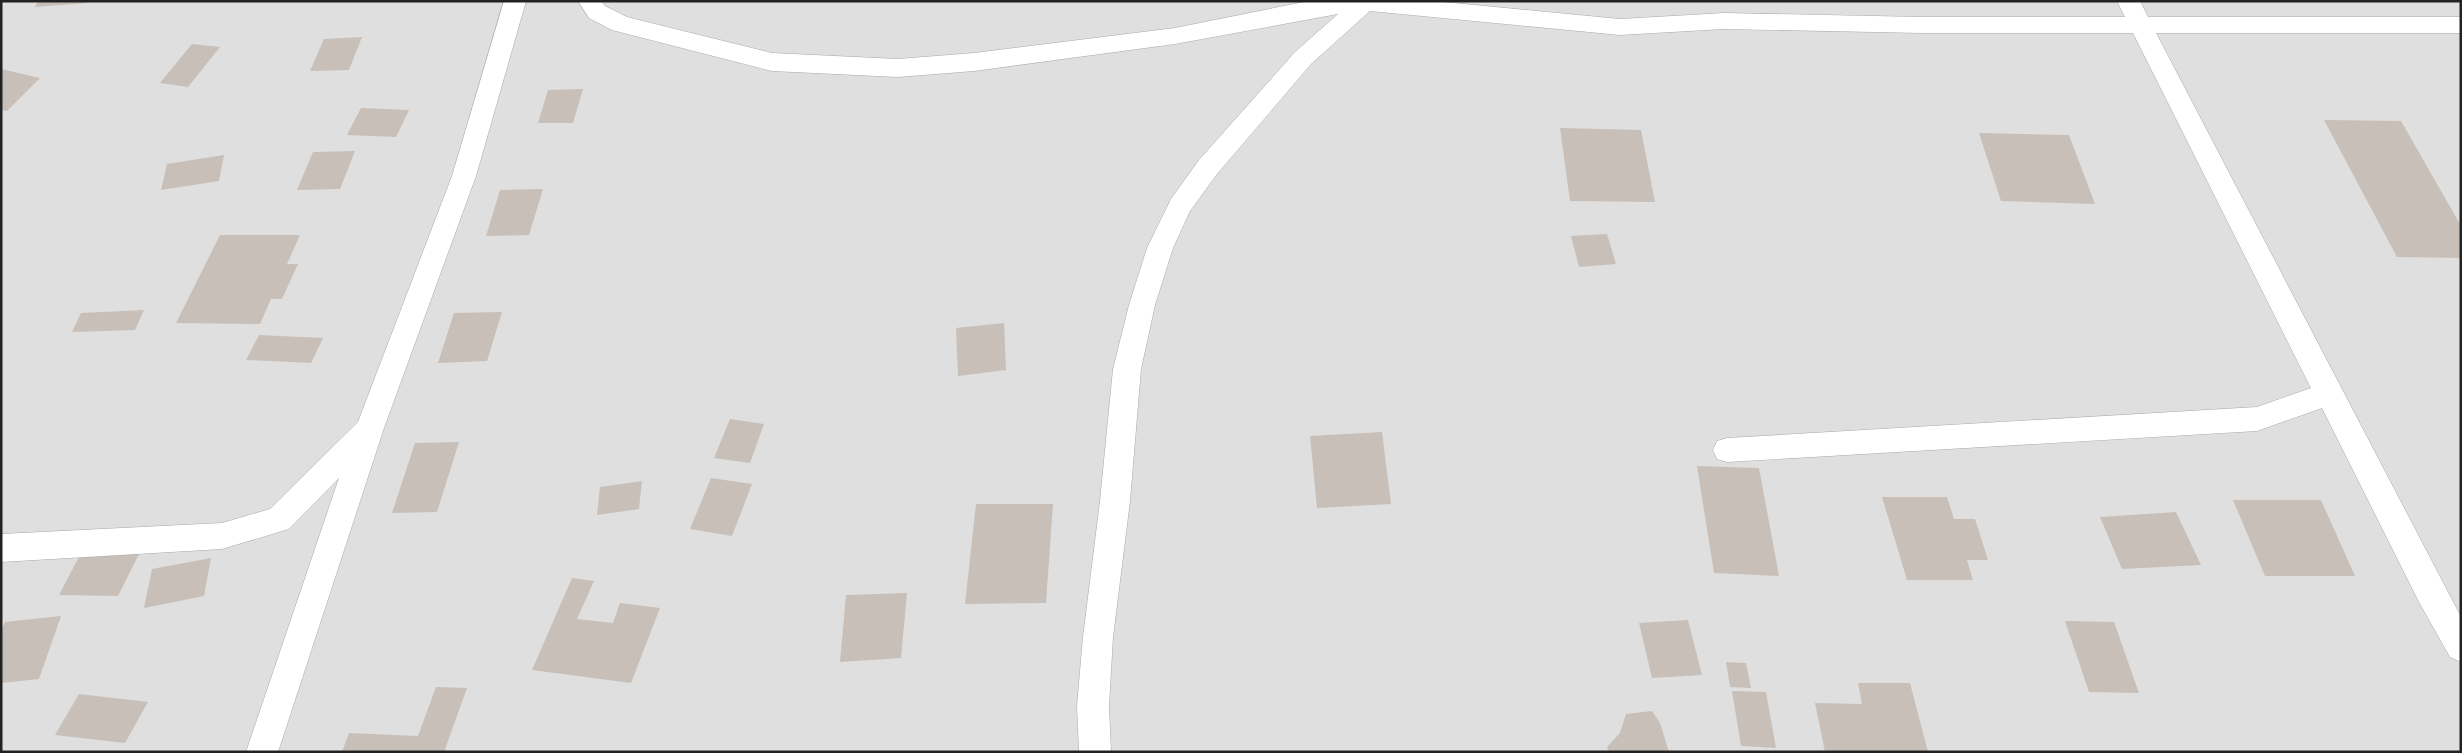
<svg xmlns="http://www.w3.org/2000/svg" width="2462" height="753" font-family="'PT Sans Narrow',sans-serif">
<rect width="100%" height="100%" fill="#f2efe9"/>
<rect fill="#e0dfdf" x="1" y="1" width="2460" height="751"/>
<g fill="#c7bfb8">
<polygon points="38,1 88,1 87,3 35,7"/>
<polygon points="362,37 349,70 310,71 324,39"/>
<polygon points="192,44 220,47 188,87 160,83"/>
<polygon points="1,69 40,78 7,111 1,110"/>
<polygon points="583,89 573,123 538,123 548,90"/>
<polygon points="361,108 409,110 396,137 347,135"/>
<polygon points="2324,120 2401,121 2461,226 2461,258 2397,257"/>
<polygon points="1560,128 1641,130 1655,202 1570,201"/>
<polygon points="1979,133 2069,135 2095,204 2001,201"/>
<polygon points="355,151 340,189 297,190 313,152"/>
<polygon points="224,155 219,181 161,190 167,164"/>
<polygon points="543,189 529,235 486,236 500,190"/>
<polygon points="1607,234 1616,264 1579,267 1571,236"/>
<polygon points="220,235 300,235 287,264 298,264 282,299 271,299 260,324 176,323"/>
<polygon points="144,310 135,330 72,332 81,313"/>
<polygon points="502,312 487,361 438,363 454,313"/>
<polygon points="1004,323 1006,370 958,376 956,328"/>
<polygon points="259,335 323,338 311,363 246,360"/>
<polygon points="730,419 764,424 750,463 714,458"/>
<polygon points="1382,432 1391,504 1317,508 1310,436"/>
<polygon points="459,442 437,512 392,513 415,443"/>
<polygon points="1697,466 1759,468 1779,576 1714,573"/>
<polygon points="711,478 752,484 732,536 690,529"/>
<polygon points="642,481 639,509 597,515 600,487"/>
<polygon points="1882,497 1947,497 1954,519 1975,519 1988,560 1967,560 1973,580 1907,580"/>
<polygon points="2233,500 2321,500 2355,576 2265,576"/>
<polygon points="976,504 1053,504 1046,603 965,604"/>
<polygon points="2176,512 2201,565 2122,569 2100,517"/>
<polygon points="81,553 139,554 118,596 59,595"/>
<polygon points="211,558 204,596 144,608 152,569"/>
<polygon points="572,578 594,581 577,619 613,623 620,603 660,608 631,683 532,670"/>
<polygon points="907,593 901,658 840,662 846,595"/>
<polygon points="61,616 39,679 1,683 1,631 5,622"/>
<polygon points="1688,620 1702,675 1652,678 1639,623"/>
<polygon points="2065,621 2114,622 2139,693 2089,692"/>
<polygon points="1726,662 1746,663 1751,688 1730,687"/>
<polygon points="1858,683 1910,683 1928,752 1825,752 1815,703 1862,704"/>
<polygon points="436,687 467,688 444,752 342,752 349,733 418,736"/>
<polygon points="1732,691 1766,692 1776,748 1741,746"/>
<polygon points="79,694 148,702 125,743 55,735"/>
<polygon points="1652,711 1660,723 1669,752 1609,752 1607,747 1620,733 1626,714"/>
</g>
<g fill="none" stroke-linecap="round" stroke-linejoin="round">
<g stroke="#a9a9a9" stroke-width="1">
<g id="minor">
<polygon points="504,1 526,1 476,176 384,428 278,752 246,752 339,478 289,529 222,549 1,562 1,534 222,523 270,509 358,422 452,176"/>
<polygon points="578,1 601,1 605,6 627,17 772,53 898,59 974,53 1175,28 1309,1 1433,1 1620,19 1724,13 1922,17 2125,17 2117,1 2140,1 2148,17 2461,17 2461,33 2156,33 2461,617 2461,662 2450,657 2419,602 2322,408 2257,431 1727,462 1717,459 1713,450 1717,441 1727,438 2257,407 2311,388 2133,33 1922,33 1724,29 1620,35 1370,11 1311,64 1217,174 1190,211 1173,248 1155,305 1141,369 1130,501 1113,637 1109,706 1111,752 1079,752 1077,706 1083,637 1100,501 1113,369 1129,305 1147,248 1171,199 1199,160 1295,52 1338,14 1175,44 974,71 898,77 772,71 612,30 589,18"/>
</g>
</g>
<use href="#minor" fill="#fff" fill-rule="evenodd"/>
</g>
<rect width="2462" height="753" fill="none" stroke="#222222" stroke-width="5"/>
</svg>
